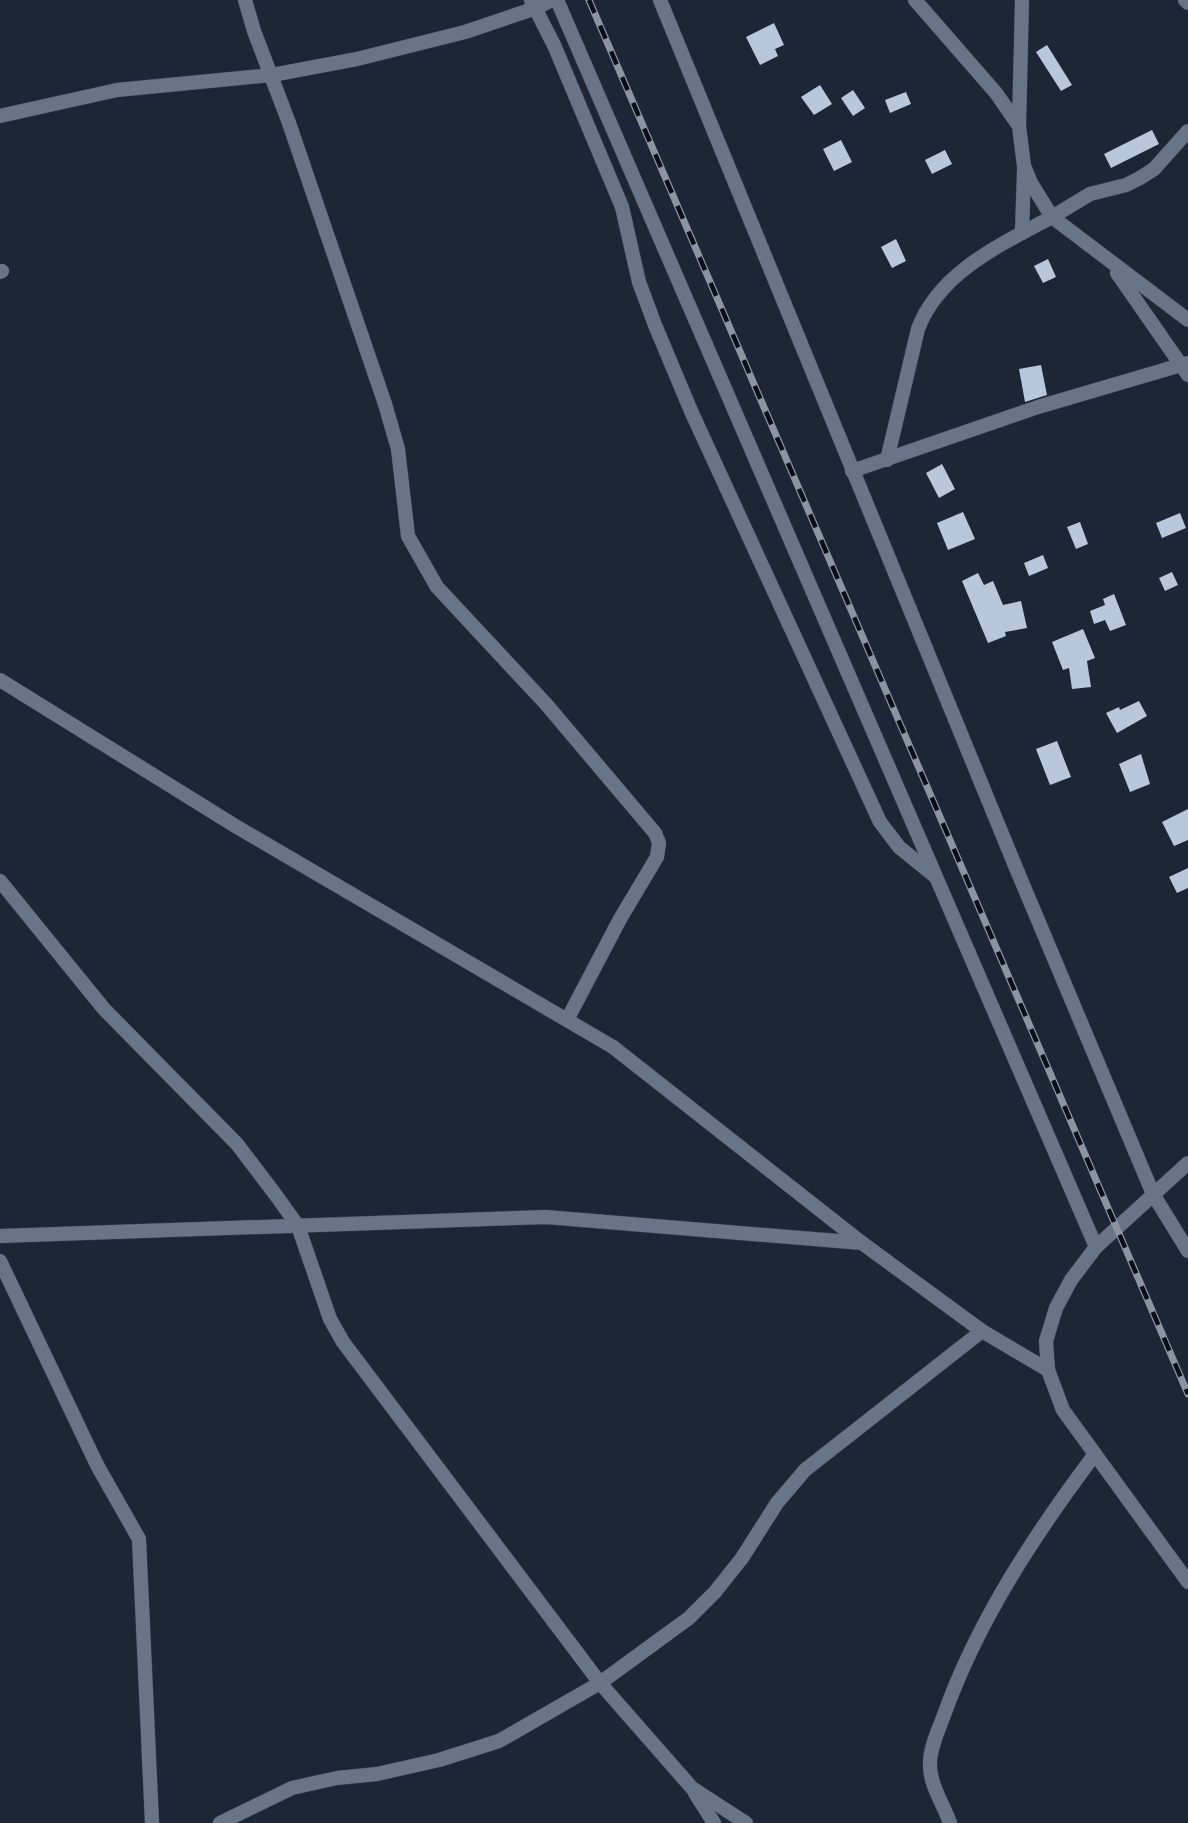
<svg xmlns="http://www.w3.org/2000/svg" width="1188" height="1823" font-family="'Noto Sans',sans-serif">
<rect width="100%" height="100%" fill="#1c2637"/>
<g fill="#b9c7dd">
<polygon points="774,23 784,45 775,49 778,56 760,65 746,37"/>
<polygon points="1047,45 1072,85 1061,91 1036,52"/>
<polygon points="820,85 832,104 814,115 801,97"/>
<polygon points="853,90 865,108 853,116 841,98"/>
<polygon points="906,92 911,104 890,113 885,100"/>
<polygon points="1152,130 1159,144 1111,168 1104,154"/>
<polygon points="841,140 852,162 834,171 823,149"/>
<polygon points="945,150 952,164 932,174 925,160"/>
<polygon points="896,239 906,261 892,268 881,247"/>
<polygon points="1048,259 1056,277 1043,283 1034,266"/>
<polygon points="1041,365 1047,395 1025,402 1019,369"/>
<polygon points="942,464 955,489 939,498 926,473"/>
<polygon points="963,512 975,539 948,550 937,523"/>
<polygon points="1180,513 1186,528 1162,538 1156,523"/>
<polygon points="1080,522 1088,544 1076,549 1067,527"/>
<polygon points="1043,555 1048,568 1029,576 1024,563"/>
<polygon points="1172,572 1178,585 1165,591 1159,578"/>
<polygon points="978,573 984,585 993,581 1003,605 1021,601 1027,628 1005,632 1006,636 988,643 962,581"/>
<polygon points="1114,594 1126,625 1110,631 1105,620 1094,624 1090,611 1105,605 1103,599"/>
<polygon points="1083,629 1095,658 1087,661 1091,687 1072,689 1069,668 1063,670 1052,642"/>
<polygon points="1139,701 1147,716 1117,733 1106,713 1119,707 1120,710"/>
<polygon points="1057,741 1071,777 1050,785 1036,749"/>
<polygon points="1141,754 1150,784 1130,792 1119,764"/>
<polygon points="1188,809 1188,840 1174,846 1162,822"/>
<polygon points="1188,868 1188,888 1177,893 1169,877"/>
</g>
<g fill="none" stroke-linecap="round" stroke-linejoin="round">
<g stroke="#38414f" stroke-width="15">
<g id="minor">
<polyline points="245,0 254,31 289,123 385,404 398,449 408,536 437,587 546,704 655,833 659,843 657,857 620,919 567,1020"/>
<polyline points="531,0 554,45 622,207 639,282 655,325 691,411 880,822 899,847 936,877"/>
<polyline points="557,0 1096,1247"/>
<polyline points="660,0 1016,868 1153,1194 1188,1251"/>
<polyline points="1185,0 1188,3"/>
<polyline points="0,116 117,90 272,75 357,59 465,32 536,8 552,0"/>
<polyline points="1019,126 1022,0"/>
<polyline points="1188,131 1154,169 1140,178 1126,185 1090,194 1052,217 1188,320"/>
<polyline points="1022,233 1024,171"/>
<polyline points="0,272 2,271"/>
<polyline points="1117,273 1188,375"/>
<path d="M 887,460 L 918,329 C 939,272 1002,244 1052,217 L 1031,183 L 1024,166 L 1019,126 L 996,93 L 915,0"/>
<polyline points="852,471 1038,407 1188,363"/>
<polyline points="0,680 237,827 613,1047 862,1243"/>
<polyline points="0,881 104,1009 237,1144 275,1194 298,1226 330,1319 343,1342 600,1683 692,1788 746,1823"/>
<polyline points="1188,1163 1096,1247 1071,1280 1056,1308 1046,1341 1048,1370 1063,1410 1188,1582"/>
<polyline points="0,1236 546,1217 862,1243 982,1331 1048,1370"/>
<polyline points="0,1261 97,1465 139,1539 152,1823"/>
<polyline points="695,1793 714,1823"/>
<polyline points="220,1823 292,1788 337,1778 377,1774 439,1760 499,1741 600,1683 689,1618 715,1592 742,1558 777,1503 805,1470 982,1331"/>
<path d="M 950,1823 C 943,1803 929,1784 930,1763 C 930,1747 939,1729 944,1715 C 978,1620 1035,1534 1095,1454"/>
</g>
</g>
<use href="#minor" stroke="#687589" stroke-width="14"/>
<g stroke="#8b94a2" stroke-width="7">
<polyline id="rail" points="589,0 1188,1394"/>
</g>
<use href="#rail" stroke="#0a0f17" stroke-width="4.5" stroke-dasharray="14" stroke-linecap="butt"/>
</g>
</svg>
